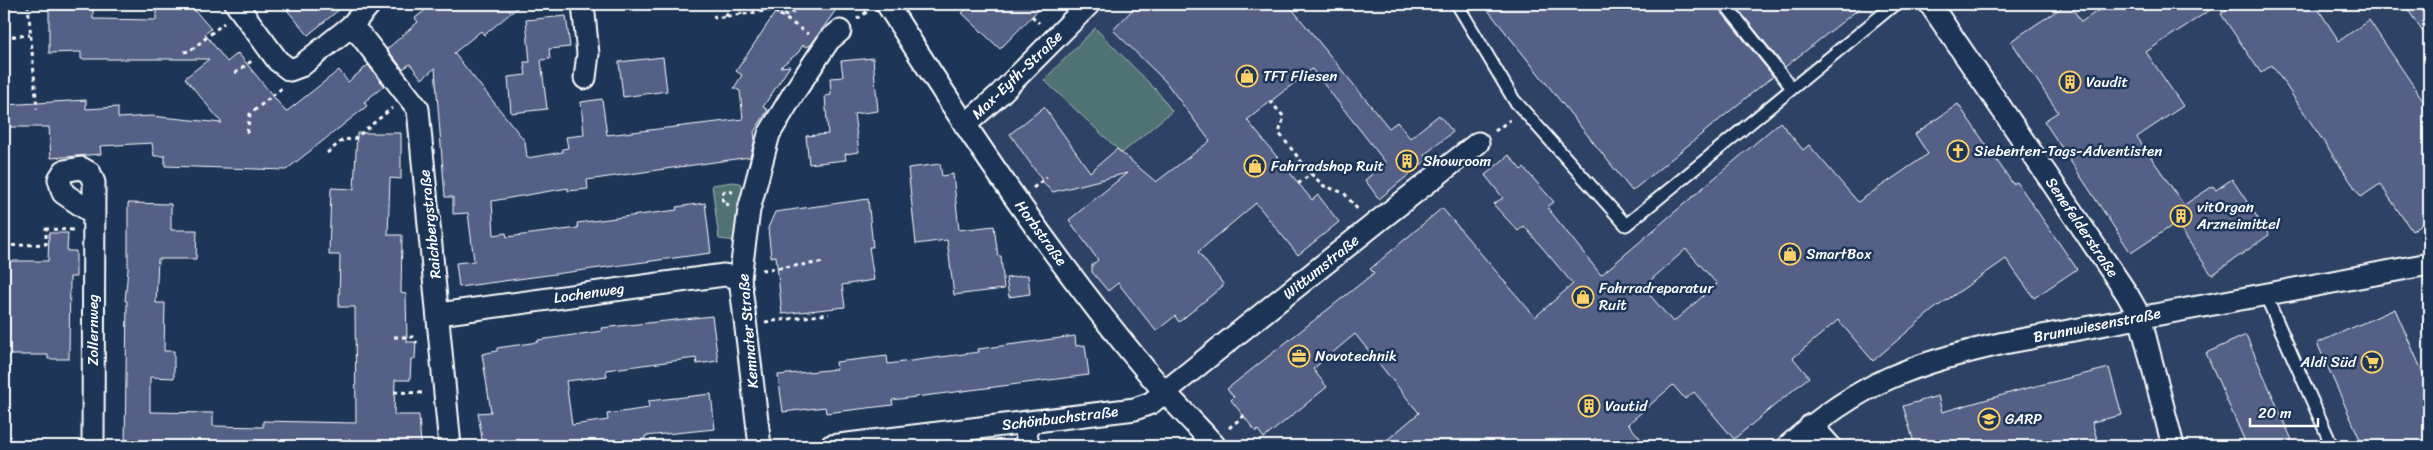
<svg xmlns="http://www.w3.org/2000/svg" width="2433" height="450" font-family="Sriracha,sans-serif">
<rect width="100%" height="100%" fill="#1d3557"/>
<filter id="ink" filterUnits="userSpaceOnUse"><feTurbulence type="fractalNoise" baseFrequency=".02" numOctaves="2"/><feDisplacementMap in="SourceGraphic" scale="10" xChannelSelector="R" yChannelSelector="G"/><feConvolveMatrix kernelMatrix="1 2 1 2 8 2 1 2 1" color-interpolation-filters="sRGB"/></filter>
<g filter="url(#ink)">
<polygon fill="#2e4265" points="1092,4 2429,4 2429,446 1219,446 1182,404 970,127"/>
<g fill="#4f7272" stroke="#a7b8b8">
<polygon points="1095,28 1157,91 1172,111 1122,153 1044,80"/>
<polygon points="733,182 740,183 745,193 737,241 719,239 712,185"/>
</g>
<g fill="#546087" stroke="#fff" fill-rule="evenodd">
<polygon points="282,4 346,4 308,35"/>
<polygon points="433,4 522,4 484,35 481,31 454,53 525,141 527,158 563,152 562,149 568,148 566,137 584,135 581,102 602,99 607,135 743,119 740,91 734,88 742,75 736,71 781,4 840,4 811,45 806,47 803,45 798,53 780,67 790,66 763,107 768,110 754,132 755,139 750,157 587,180 588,189 568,191 568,188 492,201 494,235 506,233 507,237 578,228 577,223 677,210 676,207 705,203 711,253 459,287 456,263 474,261 468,213 453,214 453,197 445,197 435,68 422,79 410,64 403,69 387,49 418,22 415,18"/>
<polygon points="971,4 1044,4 1000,49 962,13"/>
<polygon points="1138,4 1288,4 1389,128 1397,122 1410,138 1439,115 1453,132 1424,155 1427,160 1379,199 1365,180 1386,163 1312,69 1247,120 1312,200 1318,195 1339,222 1298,255 1256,203 1198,252 1224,285 1179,322 1175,316 1156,331 1118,283 1108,291 1092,272 1092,265 1098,260 1069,220 1127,173 1053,192 1046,186 1010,134 1044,107 1090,172 1117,149 1156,182 1210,141 1165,81 1113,30"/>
<polygon points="1483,4 1718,4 1719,9 1773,76 1632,191"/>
<polygon points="1734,4 1865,4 1785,67"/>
<polygon points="2067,4 2070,4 2081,22 2108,4 2219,4 2146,52 2183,106 2137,137 2184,205 2213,186 2216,190 2232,179 2269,235 2212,275 2176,223 2131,253 2044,121 2058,112 2011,41"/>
<polygon points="2235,4 2315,4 2339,41 2369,20 2429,109 2429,219 2412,231 2380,184 2361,197 2272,65 2261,73 2221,14"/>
<polygon points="2404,4 2429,4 2429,41"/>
<polygon points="156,7 192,7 211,29 205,34 227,62 238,53 286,112 339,70 348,82 368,65 384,86 364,102 367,106 286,170 165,166 165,156 154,156 152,143 100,146 101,154 51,158 49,127 4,127 4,105 86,100 86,109 118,107 118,118 151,116 222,123 185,78 209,59 81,59 81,52 49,53 49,9 93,9 93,19 156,20"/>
<polygon points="566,16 570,47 549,49 550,59 541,60 547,109 511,113 508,77 526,75 524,62 530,62 526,20"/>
<polygon points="663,57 667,91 623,97 619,62"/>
<polygon points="873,58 878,111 854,114 859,152 845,154 846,160 809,164 806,136 828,134 825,96 831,95 830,78 843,77 841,61"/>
<path d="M 1958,104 L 2013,184 L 2017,182 L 2077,269 L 2034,298 L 2006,259 L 1934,309 L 1873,361 L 1838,320 L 1793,358 L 1809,377 L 1734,439 L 1694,392 L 1685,399 L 1673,385 L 1628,424 L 1647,446 L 1602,446 L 1595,438 L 1585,446 L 1380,446 L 1419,413 L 1355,334 L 1313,369 L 1327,387 L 1264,438 L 1258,430 L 1256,432 L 1231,400 L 1234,397 L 1227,389 L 1374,273 L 1370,269 L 1442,208 L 1535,317 L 1573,284 L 1524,226 L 1518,231 L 1493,204 L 1503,198 L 1485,175 L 1509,155 L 1521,170 L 1524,168 L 1554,202 L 1547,207 L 1601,275 L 1780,122 L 1803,150 L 1809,145 L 1858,202 L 1928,154 L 1915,134 ZM 1686,249 L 1717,284 L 1673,322 L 1643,287 Z"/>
<polygon points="357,133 401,133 401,179 390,178 388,235 402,235 401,293 406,294 407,342 416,342 415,359 411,359 410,380 395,380 394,415 419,415 421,446 125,446 127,301 125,301 128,269 128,203 171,204 171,230 197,230 196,259 158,259 156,303 165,303 164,351 174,351 174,378 150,377 150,412 213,413 213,426 263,427 263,421 356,423 355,307 339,307 340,255 329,255 331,188 354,189"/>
<polygon points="940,164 942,176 953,174 959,230 994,226 998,256 1001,256 1004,289 954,295 947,240 916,244 908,168"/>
<polygon points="868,199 873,247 869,247 874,280 842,285 845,307 782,314 776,256 771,257 768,228 775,212"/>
<polygon points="49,233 68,233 67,251 76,251 76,277 70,277 69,359 48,359 48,355 7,355 7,261 48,261"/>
<polygon points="1028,275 1030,294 1009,297 1006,278"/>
<polygon points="2395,309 2429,387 2429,446 2363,446 2317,343"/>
<polygon points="712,316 718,361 697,364 696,358 643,365 606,370 607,376 566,381 572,425 608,420 607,414 649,408 648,401 711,394 715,429 645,436 645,439 596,446 483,446 478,413 491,412 482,354 497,351 497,348 538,342 538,340 602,331 601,328"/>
<polygon points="2246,335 2292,440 2278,446 2247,446 2206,353"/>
<polygon points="1075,336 1076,346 1085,345 1089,375 892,400 893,405 826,413 825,407 783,412 778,375 837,369 836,362 887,356 888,364 979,352 978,349"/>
<polygon points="2109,368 2122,415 2092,422 2099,446 1915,446 1903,406 1938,396 1942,412 2020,390"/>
</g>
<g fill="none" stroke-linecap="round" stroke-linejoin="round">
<g stroke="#fff" stroke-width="15">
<g id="service">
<polyline points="1457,4 1514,100 1626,225 1895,4"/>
<polyline points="1725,4 1792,88"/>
<polyline points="2265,294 2332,446"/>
</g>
</g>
<g stroke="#fff" stroke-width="25">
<g id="minor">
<polyline points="236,4 278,61 290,70 301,66 351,26 370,4"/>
<polyline points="583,4 588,54 585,78"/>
<path d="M 887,4 C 968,132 1052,258 1149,374 C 1170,399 1194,422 1215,446"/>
<polyline points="1930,4 2049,178 2127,294 2140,317 2173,446"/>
<polyline points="351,26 362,37 418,109 450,446"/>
<polyline points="965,125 1000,94 1089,4"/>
<polyline points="439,314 724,275 740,278"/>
<polyline points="1025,423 1028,446"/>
<polyline points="1811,425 1830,446"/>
<polyline points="93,446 94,183 90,173 81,168 64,171 59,179 63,193 94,214"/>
<polyline points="760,446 740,278 749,210 769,134 795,91 829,40 840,31"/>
<polyline points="831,446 1135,409 1151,403 1377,222 1478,143"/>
<path d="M 1788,446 C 1860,382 1912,364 2004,343 L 2429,264"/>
</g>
</g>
<g stroke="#fff" stroke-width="3" stroke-dasharray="4 4" stroke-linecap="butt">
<polyline points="28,4 37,109"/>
<polyline points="87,4 87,9"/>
<polyline points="740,4 741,15"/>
<polyline points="775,4 775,6 779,5 779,14 808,34"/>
<polyline points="725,5 727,17"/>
<polyline points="714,15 715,18 772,10 779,14"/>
<polyline points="784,16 794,12"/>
<polyline points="1032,16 1039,23"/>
<polyline points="857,19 868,11"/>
<polyline points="4,37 30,35"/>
<polyline points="184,52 190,51 224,23"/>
<polyline points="235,73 253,60"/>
<polyline points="1270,101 1284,117 1279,133 1311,174"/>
<polyline points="1495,131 1510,120"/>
<polyline points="247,133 250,114 282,88"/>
<polyline points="327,153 344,139 353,140 392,108"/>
<polyline points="1298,184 1311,174 1324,186 1344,193 1358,210"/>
<polyline points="1033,188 1047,177"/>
<polyline points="729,205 723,203 722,194 725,191 733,192"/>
<polyline points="4,246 46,244 46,229 73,230"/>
<polyline points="762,270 825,262"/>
<polyline points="765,322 829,314"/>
<polyline points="394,337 413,337 417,343"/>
<polyline points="394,392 423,393"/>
<polyline points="1229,428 1246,414"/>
</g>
<use href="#service" stroke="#1d3557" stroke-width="11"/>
<use href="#minor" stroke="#1d3557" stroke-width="21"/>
</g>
</g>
<defs>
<g id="shop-ring" transform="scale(1.125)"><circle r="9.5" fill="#1d3557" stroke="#ffd166" stroke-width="1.5"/><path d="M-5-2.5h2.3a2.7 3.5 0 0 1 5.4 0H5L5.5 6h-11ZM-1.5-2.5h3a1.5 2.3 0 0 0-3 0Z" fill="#ffd166"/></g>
<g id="building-ring" transform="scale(1.125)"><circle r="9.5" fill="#1d3557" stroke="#ffd166" stroke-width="1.5"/><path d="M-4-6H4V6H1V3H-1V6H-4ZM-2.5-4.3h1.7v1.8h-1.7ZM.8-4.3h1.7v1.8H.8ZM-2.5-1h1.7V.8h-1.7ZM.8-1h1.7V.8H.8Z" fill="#ffd166"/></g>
<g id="church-ring" transform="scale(1.125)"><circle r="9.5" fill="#1d3557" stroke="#ffd166" stroke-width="1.5"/><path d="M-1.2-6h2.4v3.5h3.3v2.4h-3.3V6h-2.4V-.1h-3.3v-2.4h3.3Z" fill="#ffd166"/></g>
<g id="office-ring" transform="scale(1.125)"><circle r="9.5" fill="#1d3557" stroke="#ffd166" stroke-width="1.5"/><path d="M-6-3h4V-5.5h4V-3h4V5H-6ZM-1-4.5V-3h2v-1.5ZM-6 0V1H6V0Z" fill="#ffd166"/></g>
<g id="supermarket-ring" transform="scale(1.125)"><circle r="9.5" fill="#1d3557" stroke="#ffd166" stroke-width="1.5"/><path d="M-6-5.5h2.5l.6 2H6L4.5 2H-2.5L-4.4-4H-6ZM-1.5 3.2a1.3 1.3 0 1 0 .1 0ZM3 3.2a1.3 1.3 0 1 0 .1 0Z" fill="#ffd166"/></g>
<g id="school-ring" transform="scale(1.125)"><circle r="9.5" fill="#1d3557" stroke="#ffd166" stroke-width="1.5"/><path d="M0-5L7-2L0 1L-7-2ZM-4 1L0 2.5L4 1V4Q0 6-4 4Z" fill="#ffd166"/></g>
</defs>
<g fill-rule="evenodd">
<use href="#shop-ring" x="1247" y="76"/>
<use href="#building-ring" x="2070" y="82"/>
<use href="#church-ring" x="1958" y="151"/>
<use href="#building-ring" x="1407" y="161"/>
<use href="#shop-ring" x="1255" y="166"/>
<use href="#building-ring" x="2181" y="216"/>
<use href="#shop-ring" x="1790" y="254"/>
<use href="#shop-ring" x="1583" y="297"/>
<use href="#office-ring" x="1299" y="356"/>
<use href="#supermarket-ring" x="2372" y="362"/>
<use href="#building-ring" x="1589" y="406"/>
<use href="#school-ring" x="1989" y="419"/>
</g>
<g text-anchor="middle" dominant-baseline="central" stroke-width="5" stroke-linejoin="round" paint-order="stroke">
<g font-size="15" fill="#fff" stroke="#1d3557">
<text transform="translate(1017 75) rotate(-44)">Max-Eyth-Straße</text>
<text transform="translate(430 224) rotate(-96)">Raichbergstraße</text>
<text transform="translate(2082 227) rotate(56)">Senefelderstraße</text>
<text transform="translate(1041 233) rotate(54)">Horbstraße</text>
<text transform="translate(1321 267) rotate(-39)">Wittumstraße</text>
<text transform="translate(589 293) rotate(-8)">Lochenweg</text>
<text transform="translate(2097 325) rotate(-11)">Brunnwiesenstraße</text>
<text transform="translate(93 330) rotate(-90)">Zollernweg</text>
<text transform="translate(748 331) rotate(-95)">Kemnater Straße</text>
<text transform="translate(1060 418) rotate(-7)">Schönbuchstraße</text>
</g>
<g font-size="15" fill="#fff" stroke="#1d3557" text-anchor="start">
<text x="1263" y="76">TFT Fliesen</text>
<text x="2086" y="82">Vaudit</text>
<text x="1974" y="151">Siebenten-Tags-Adventisten</text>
<text x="1423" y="161">Showroom</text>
<text x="1271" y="166">Fahrradshop Ruit</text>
<text x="2197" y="207">vitOrgan<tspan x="2197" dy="17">Arzneimittel</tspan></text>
<text x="1806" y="254">SmartBox</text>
<text x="1599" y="288">Fahrradreparatur<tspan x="1599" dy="17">Ruit</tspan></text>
<text x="1315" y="356">Novotechnik</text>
<text x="2356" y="362" text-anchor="end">Aldi Süd</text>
<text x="1605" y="406">Vautid</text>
<text x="2005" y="419">GARP</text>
</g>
</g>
<rect width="2433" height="450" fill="none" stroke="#1d3557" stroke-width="20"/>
<rect x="10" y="10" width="2413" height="430" fill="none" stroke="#fff" stroke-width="2" filter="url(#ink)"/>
<path d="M2250 418v8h68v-8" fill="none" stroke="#ffffff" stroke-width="2.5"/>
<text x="2258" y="418" font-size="15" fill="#ffffff" stroke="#1d3557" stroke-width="4" paint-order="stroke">20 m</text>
</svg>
